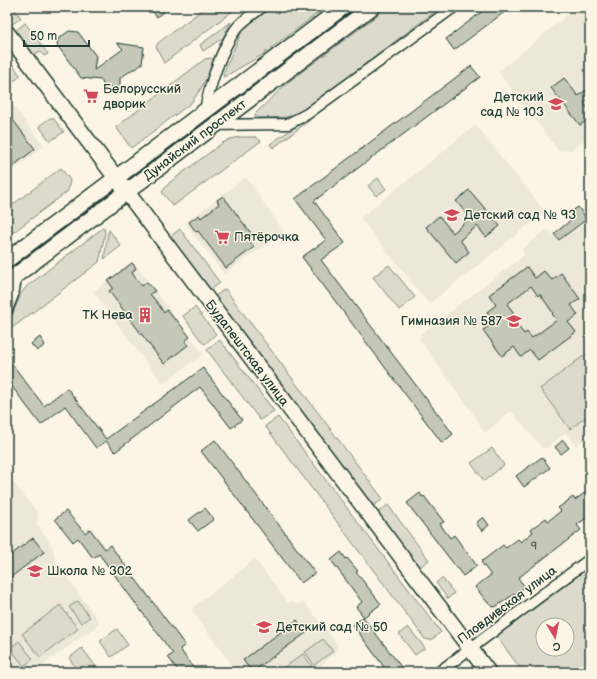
<svg xmlns="http://www.w3.org/2000/svg" width="597" height="679" font-family="'Balsamiq Sans',sans-serif">
<rect width="100%" height="100%" fill="#fcf5e5"/>
<filter id="ink" filterUnits="userSpaceOnUse"><feTurbulence type="fractalNoise" baseFrequency=".025" numOctaves="2"/><feDisplacementMap in="SourceGraphic" scale="8" xChannelSelector="R" yChannelSelector="G"/><feConvolveMatrix kernelMatrix="1 2 1 2 8 2 1 2 1" color-interpolation-filters="sRGB"/></filter>
<g filter="url(#ink)">
<g fill="#ece7d8">
<polygon points="577,7 590,7 590,136 571,150 559,151 498,72"/>
<polygon points="7,97 44,146 7,175"/>
<polygon points="476,125 545,212 429,304 360,218"/>
<polygon points="246,177 284,232 224,274 185,223"/>
<polygon points="590,219 590,434 576,446 566,433 546,448 542,448 511,411 485,433 480,426 479,422 419,339 422,337 420,335 522,257 524,254 522,249 547,229 550,231 559,241"/>
<polygon points="133,261 203,354 163,384 93,292"/>
<polygon points="7,475 38,513 37,524 52,546 56,561 100,623 34,672 18,672 7,659"/>
<polygon points="255,559 288,603 292,602 297,604 304,602 338,645 333,656 311,672 237,672 191,609"/>
</g>
<g fill="#dcdacc" stroke="#7e8c80" fill-rule="evenodd">
<polygon points="7,7 13,7 21,18 8,27"/>
<polygon points="206,7 238,7 164,63 156,46 158,43"/>
<polygon points="271,7 326,7 262,55 224,77 223,74 242,31 248,24"/>
<polygon points="388,7 441,7 301,112 291,117 259,118 255,116 255,114 257,112 287,83"/>
<polygon points="231,22 223,38 203,51 200,45"/>
<polygon points="25,23 48,54 44,56 40,51 31,57 14,32"/>
<polygon points="7,57 20,75 17,79 11,82 7,77"/>
<polygon points="211,58 215,60 212,70 211,70 200,90 191,103 131,148 116,127 205,59"/>
<polygon points="50,118 53,118 64,132 50,141 39,126"/>
<polygon points="310,120 273,148 270,144 292,129"/>
<polygon points="240,137 256,137 261,141 173,206 162,192 169,183 221,144 230,139"/>
<polygon points="61,168 70,180 68,191 7,237 7,209"/>
<polygon points="378,178 386,189 376,196 368,186"/>
<polygon points="104,227 105,234 99,262 16,325 13,327 9,327 7,324 10,316 12,316 21,293 26,287"/>
<polygon points="180,229 220,283 207,292 167,239"/>
<polygon points="109,230 121,246 104,259 108,233"/>
<polygon points="389,265 415,297 399,310 373,277"/>
<polygon points="225,289 383,499 373,506 369,506 214,297"/>
<polygon points="195,307 216,334 205,344 202,342 183,316"/>
<polygon points="220,340 274,411 260,420 207,350"/>
<polygon points="590,351 590,414 570,429 540,389"/>
<polygon points="278,417 441,632 431,640 425,639 265,426"/>
<polygon points="492,448 504,465 484,481 471,463"/>
<polygon points="388,505 429,560 417,569 377,513"/>
<path d="M 590,567 L 590,672 L 523,672 L 496,636 ZM 543,625 L 567,625 L 567,649 L 543,649 Z"/>
<polygon points="442,578 454,593 448,599 436,583"/>
<polygon points="78,601 90,617 81,623 69,607"/>
<polygon points="60,605 78,629 40,657 22,634"/>
<polygon points="408,627 425,648 415,655 399,634"/>
<polygon points="117,629 128,645 111,657 100,641"/>
<polygon points="323,639 333,651 314,665 305,652"/>
<polygon points="19,641 33,659 24,666 10,648"/>
<polygon points="82,648 100,672 79,672 69,658"/>
<polygon points="303,654 312,666 304,672 285,672 282,669"/>
</g>
<g fill="#c5c7b9" stroke="#1f3d34" fill-rule="evenodd">
<polygon points="149,7 169,7 157,17"/>
<polygon points="488,7 511,7 454,50 446,39"/>
<polygon points="69,31 78,32 96,56 94,70 123,49 117,43 144,47 142,64 136,69 133,69 120,78 120,85 117,88 104,86 101,80 81,78 57,45 58,39"/>
<polygon points="471,66 480,77 314,201 345,243 321,260 453,434 442,443 302,257 326,240 295,199"/>
<polygon points="564,78 578,96 590,87 590,98 584,103 590,111 590,118 580,125 551,88"/>
<polygon points="7,112 35,149 12,167 7,161"/>
<polygon points="469,190 500,226 486,237 477,226 460,240 469,252 456,263 426,227 439,216 453,233 470,218 456,201"/>
<polygon points="223,196 253,236 248,239 254,247 226,268 198,231 196,232 189,222 199,215 201,218 219,204 217,200"/>
<polygon points="578,207 587,219 559,240 554,234 571,220 567,215"/>
<polygon points="132,263 136,268 132,273 142,286 147,282 155,291 150,294 159,305 164,313 167,310 175,320 176,319 190,337 185,341 188,345 164,364 109,291 113,288 108,281"/>
<path d="M 527,267 L 535,278 L 544,271 L 552,280 L 561,273 L 580,299 L 571,305 L 578,315 L 568,322 L 576,332 L 538,360 L 530,350 L 521,357 L 514,347 L 502,356 L 483,330 L 495,322 L 487,312 L 496,305 L 489,295 ZM 531,286 L 538,296 L 540,294 L 553,313 L 552,314 L 557,320 L 532,338 L 527,332 L 524,334 L 510,316 L 514,313 L 507,304 Z"/>
<polygon points="40,337 45,345 37,351 31,344"/>
<polygon points="12,364 44,406 67,388 106,439 203,368 242,420 231,428 200,387 115,452 106,441 96,448 65,406 41,425 7,380 7,368"/>
<polygon points="215,440 315,573 301,583 201,451"/>
<polygon points="563,440 569,448 561,454 555,447"/>
<polygon points="542,457 550,468 524,487 516,476"/>
<polygon points="590,489 590,515 577,525 581,530 518,578 525,587 497,606 493,607 488,603 475,587 491,575 481,562 503,545 506,548 518,539 521,542 533,532 531,529 546,518 548,521 561,511 558,508 573,497 575,500"/>
<polygon points="420,493 422,497 424,496 444,522 440,524 450,538 454,535 477,566 463,576 407,503"/>
<polygon points="205,508 214,519 198,531 189,520"/>
<polygon points="66,511 85,533 90,529 105,549 110,545 185,645 180,649 196,672 179,672 168,657 173,654 99,554 93,558 78,538 73,542 55,519"/>
<polygon points="483,517 489,525 482,531 476,523"/>
<polygon points="33,538 44,552 7,580 7,558"/>
<polygon points="341,552 346,559 347,558 358,571 356,572 381,604 364,617 356,607 362,602 331,560"/>
<polygon points="363,617 386,647 405,672 378,672 384,667 353,625"/>
<polygon points="297,620 306,633 252,672 243,660"/>
</g>
<g fill="none" stroke-linecap="round" stroke-linejoin="round">
<g stroke="#1f3d34" stroke-width="13">
<g id="street">
<path d="M 205,111 C 209,87 221,49 236,29 C 243,20 253,14 262,7"/>
<polyline points="214,125 288,124 307,114 454,7"/>
<polyline points="7,310 13,295 17,274"/>
<polyline points="439,672 590,559"/>
</g>
</g>
<g stroke="#1f3d34" stroke-width="18">
<g id="secondary">
<polyline points="7,33 488,672"/>
<polyline points="7,260 343,7"/>
<polyline points="7,282 372,7"/>
</g>
</g>
<use href="#street" stroke="#fcf5e5" stroke-width="10"/>
<use href="#secondary" stroke="#fcf5e5" stroke-width="15"/>
</g>
</g>
<defs>
<g id="supermarket-bare" transform="scale(1.2)"><path d="M-6-5.5h2.5l.6 2H6L4.5 2H-2.5L-4.4-4H-6ZM-1.5 3.2a1.3 1.3 0 1 0 .1 0ZM3 3.2a1.3 1.3 0 1 0 .1 0Z" fill="#d1495b" stroke="#fcf5e5" stroke-width="2.5" paint-order="stroke"/></g>
<g id="school-bare" transform="scale(1.2)"><path d="M0-5L7-2L0 1L-7-2ZM-4 1L0 2.5L4 1V4Q0 6-4 4Z" fill="#d1495b" stroke="#fcf5e5" stroke-width="2.5" paint-order="stroke"/></g>
<g id="building-bare" transform="scale(1.2)"><path d="M-4-6H4V6H1V3H-1V6H-4ZM-2.5-4.3h1.7v1.8h-1.7ZM.8-4.3h1.7v1.8H.8ZM-2.5-1h1.7V.8h-1.7ZM.8-1h1.7V.8H.8Z" fill="#d1495b" stroke="#fcf5e5" stroke-width="2.5" paint-order="stroke"/></g>
</defs>
<g fill-rule="evenodd">
<use href="#supermarket-bare" x="91" y="96"/>
<use href="#school-bare" x="556" y="104"/>
<use href="#school-bare" x="452" y="215"/>
<use href="#supermarket-bare" x="222" y="237"/>
<use href="#building-bare" x="145" y="315"/>
<use href="#school-bare" x="514" y="321"/>
<use href="#school-bare" x="35" y="571"/>
<use href="#school-bare" x="264" y="627"/>
</g>
<g text-anchor="middle" dominant-baseline="central" stroke-width="3" stroke-linejoin="round" paint-order="stroke">
<g font-size="11" fill="#486055">
<text x="534" y="546">9</text>
</g>
<g font-size="13" fill="#1f3d34" stroke="#fcf5e5" text-anchor="start">
<text x="103" y="89">Белорусский<tspan x="103" dy="15">дворик</tspan></text>
<text x="544" y="97" text-anchor="end">Детский<tspan x="544" dy="15">сад № 103</tspan></text>
<text x="464" y="215">Детский сад № 93</text>
<text x="234" y="237">Пятёрочка</text>
<text x="133" y="315" text-anchor="end">ТК Нева</text>
<text x="502" y="321" text-anchor="end">Гимназия № 587</text>
<text x="47" y="571">Школа № 302</text>
<text x="276" y="627">Детский сад № 50</text>
</g>
<g font-size="13" fill="#1f3d34" stroke="#fcf5e5">
<text transform="translate(195 140) rotate(-37)">Дунайский проспект</text>
<text transform="translate(247 353) rotate(53)">Будапештская улица</text>
<text transform="translate(507 605) rotate(-37)">Пловдивская улица</text>
</g>
</g>
<rect width="597" height="679" fill="none" stroke="#fcf5e5" stroke-width="24"/>
<rect x="12" y="12" width="573" height="655" fill="none" stroke="#1f3d34" stroke-width="1.5" filter="url(#ink)"/>
<g transform="translate(555 637) rotate(170)"><circle r="19" fill="#fcf5e5" stroke="#a4ab9e"/>
<path d="M0-3L7 15L0 10L-7 15Z" fill="#d1495b"/>
<text y="-6" font-size="11" font-weight="bold" text-anchor="middle" fill="#1f3d34">С</text>
</g>
<path d="M24 40v6h65v-6" fill="none" stroke="#1f3d34" stroke-width="2"/>
<text x="30" y="40" font-size="12" fill="#1f3d34" stroke="#fcf5e5" stroke-width="3" paint-order="stroke">50 m</text>
</svg>
